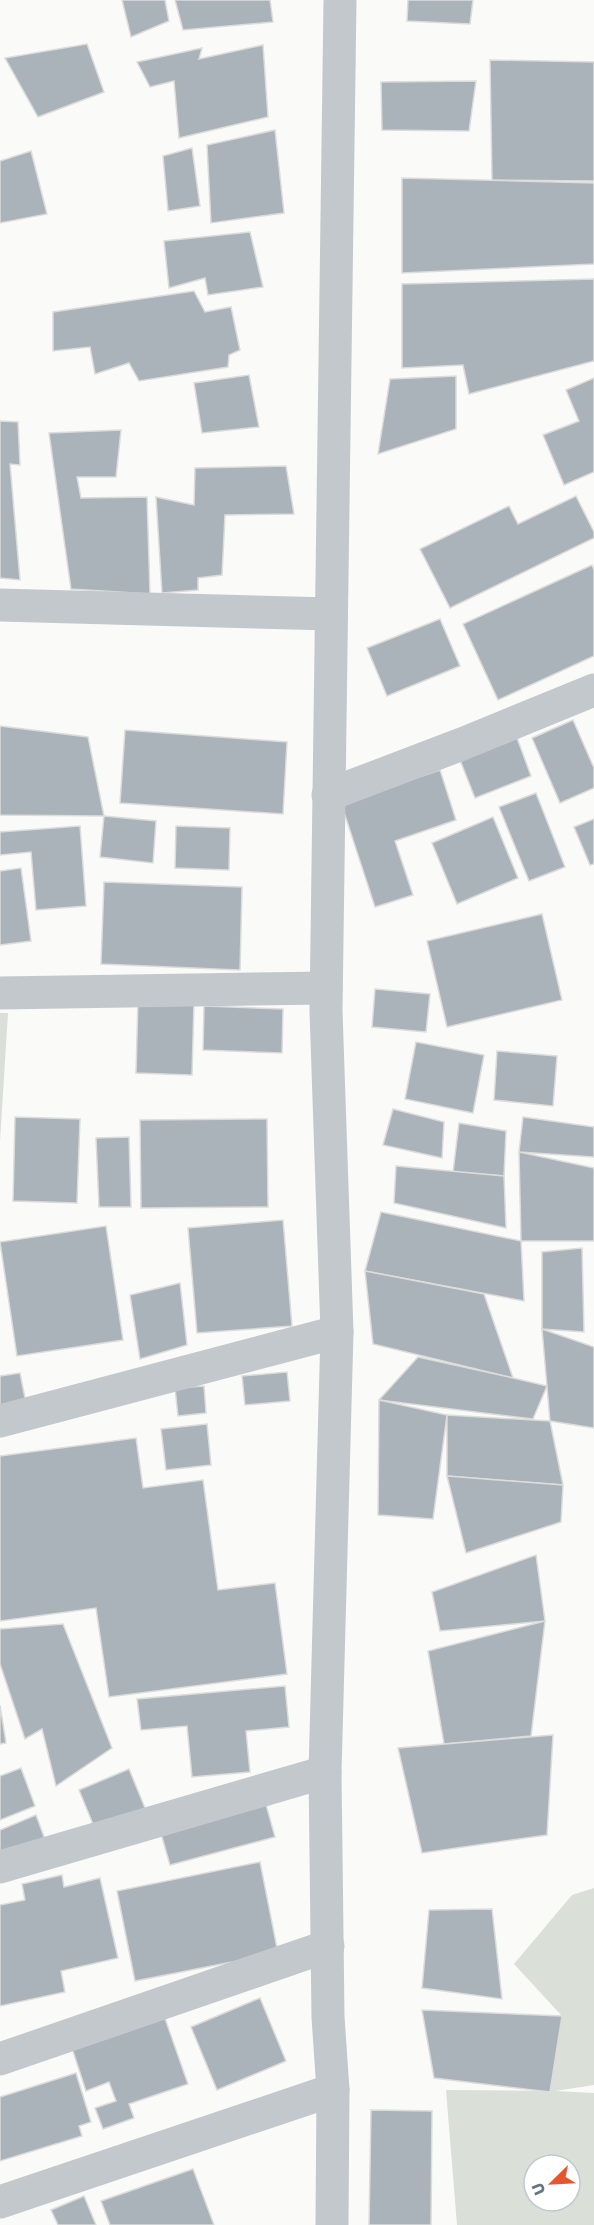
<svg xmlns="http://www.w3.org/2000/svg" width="594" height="2225" font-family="Poppins,sans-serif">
<rect width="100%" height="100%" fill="#fafaf8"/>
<g fill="#dadfd7" fill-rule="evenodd">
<polygon points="0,1013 8,1013 0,1141"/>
<path d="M 594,1888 L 594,2085 L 555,2091 L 594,2093 L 594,2225 L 457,2225 L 446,2090 L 550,2091 L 562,2016 L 514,1964 L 572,1895 ZM 534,2165 L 570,2165 L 570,2201 L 534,2201 Z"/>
</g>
<g fill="#aab3b9" stroke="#dcdcda" stroke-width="1.5">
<polygon points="122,0 165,0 169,21 131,37"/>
<polygon points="175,0 270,0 273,22 183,30"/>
<polygon points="408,0 473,0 470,24 407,21"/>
<polygon points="87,44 104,92 38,117 5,58"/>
<polygon points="263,45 268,117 179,138 174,81 150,87 137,62 202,48 199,59"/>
<polygon points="490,60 594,62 594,181 492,180"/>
<polygon points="476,81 469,131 382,130 381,82"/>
<polygon points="275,130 284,213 211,223 207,145"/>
<polygon points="192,148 200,206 168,211 163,156"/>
<polygon points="31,151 47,214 0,223 0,161"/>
<polygon points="402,178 594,183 594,264 402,273"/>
<polygon points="250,232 263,287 208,295 205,278 169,288 164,241"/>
<polygon points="594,279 594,361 469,394 463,365 402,368 402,284"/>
<polygon points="194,291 205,312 231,307 240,350 229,355 228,367 139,381 129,363 95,374 90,347 53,351 53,312"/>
<polygon points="249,375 259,427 202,433 194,383"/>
<polygon points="456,376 456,429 378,454 390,379"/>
<polygon points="594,378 594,472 564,485 543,435 579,421 566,390"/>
<polygon points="0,421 18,422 20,465 10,464 20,580 0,578"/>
<polygon points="121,430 116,477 77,477 81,498 147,497 150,594 71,589 49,433"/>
<polygon points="286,466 294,514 225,515 222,575 198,578 198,590 162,593 156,497 194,505 195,468"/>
<polygon points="576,496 594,532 594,538 450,608 420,549 509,506 518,524"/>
<polygon points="592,565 594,570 594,656 498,700 463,624"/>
<polygon points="440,619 460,666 387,696 367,648"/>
<polygon points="573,720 594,768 594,788 560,803 532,738"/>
<polygon points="0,726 88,737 104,816 0,815"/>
<polygon points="125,730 287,742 283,814 120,803"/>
<polygon points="517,738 531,776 475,798 460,760"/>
<polygon points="440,770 456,820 395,841 413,895 375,907 341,803"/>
<polygon points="536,793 565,867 529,881 499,807"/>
<polygon points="104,816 156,821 153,863 100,857"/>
<polygon points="493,817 518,878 457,904 432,843"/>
<polygon points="594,819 594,864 590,865 574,827"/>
<polygon points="80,826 86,906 36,910 31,852 0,855 0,832"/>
<polygon points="176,826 230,828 229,870 175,868"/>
<polygon points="21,868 31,941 0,945 0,871"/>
<polygon points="104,882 242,887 240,970 101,964"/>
<polygon points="542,914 562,1000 447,1027 427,941"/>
<polygon points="375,989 430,994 426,1032 372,1027"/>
<polygon points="138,1000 194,1002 192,1075 136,1073"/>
<polygon points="204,1006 283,1009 282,1053 203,1050"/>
<polygon points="416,1042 484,1055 473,1113 405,1099"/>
<polygon points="497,1051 557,1056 553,1106 494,1100"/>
<polygon points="393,1109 444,1122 442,1158 383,1145"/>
<polygon points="15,1117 80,1119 77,1203 13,1201"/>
<polygon points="523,1117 594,1127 594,1157 519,1152"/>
<polygon points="267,1119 268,1207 141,1208 140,1120"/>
<polygon points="459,1123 506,1131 504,1176 453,1172"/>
<polygon points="129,1137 131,1207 99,1207 96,1138"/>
<polygon points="519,1152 594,1168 594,1241 521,1241"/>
<polygon points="396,1166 504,1176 506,1228 394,1203"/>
<polygon points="381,1212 521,1241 524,1301 365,1271"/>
<polygon points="283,1220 292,1326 197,1333 188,1228"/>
<polygon points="106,1226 123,1340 17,1356 0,1242"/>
<polygon points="582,1248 584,1332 542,1329 542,1252"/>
<polygon points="365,1271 484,1294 513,1378 373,1344"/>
<polygon points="180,1283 187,1345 140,1359 130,1295"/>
<polygon points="542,1329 594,1347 594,1428 550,1421"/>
<polygon points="418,1357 513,1378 547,1386 533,1419 379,1400"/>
<polygon points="287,1372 290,1401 245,1405 242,1376"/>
<polygon points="20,1373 26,1403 0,1407 0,1376"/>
<polygon points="204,1386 206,1413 178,1416 175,1388"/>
<polygon points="379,1400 447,1415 433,1519 378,1515"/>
<polygon points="447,1415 550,1421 563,1485 447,1476"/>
<polygon points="207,1424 211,1465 166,1470 161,1429"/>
<polygon points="136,1438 143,1488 203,1480 218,1590 275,1583 287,1674 109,1697 96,1608 0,1621 0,1456"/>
<polygon points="447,1476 563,1485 561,1522 466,1553"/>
<polygon points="536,1555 545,1621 440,1631 432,1592"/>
<polygon points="545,1621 531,1736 444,1744 428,1651"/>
<polygon points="63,1624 112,1748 56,1786 42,1729 25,1739 0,1664 0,1629"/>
<polygon points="285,1686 289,1727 246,1731 250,1772 192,1777 187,1726 141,1730 137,1699"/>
<polygon points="0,1705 6,1743 0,1744"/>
<polygon points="553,1735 547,1835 422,1853 398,1748"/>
<polygon points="21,1768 35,1806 0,1820 0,1776"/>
<polygon points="129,1769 145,1808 95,1829 79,1790"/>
<polygon points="265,1801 275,1837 170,1865 160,1830"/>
<polygon points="36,1815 47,1845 0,1864 0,1830"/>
<polygon points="260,1862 278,1953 135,1981 117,1891"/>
<polygon points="62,1875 64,1887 100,1878 118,1958 61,1971 65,1992 0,2006 0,1905 25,1900 22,1884"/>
<polygon points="492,1909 502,1999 422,1988 429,1910"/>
<polygon points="260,1998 286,2061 217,2090 191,2027"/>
<polygon points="162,2010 188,2084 129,2104 134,2118 103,2129 95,2108 116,2101 109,2082 86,2091 70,2042"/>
<polygon points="422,2010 562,2016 550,2092 434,2078"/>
<polygon points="76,2073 91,2122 79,2126 82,2136 0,2161 0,2097"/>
<polygon points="371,2110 432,2111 431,2225 369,2225"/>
<polygon points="193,2169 214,2225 110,2225 101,2201"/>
<polygon points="84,2196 96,2225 58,2225 51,2210"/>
</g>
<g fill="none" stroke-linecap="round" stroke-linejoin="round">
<g stroke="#c3c8cc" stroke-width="33">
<polyline points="0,605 331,614"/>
<polyline points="328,795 462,744 594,690"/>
<polyline points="0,993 326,988"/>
<polyline points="0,1421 337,1332"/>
<polyline points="0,1867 325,1772"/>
<polyline points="0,2059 328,1946"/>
<polyline points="0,2202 333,2090"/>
<polyline points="332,2225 333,2090 328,2017 325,1772 337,1332 326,1011 340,0"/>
</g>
</g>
<g transform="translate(552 2183) rotate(246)"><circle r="28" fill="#ffffff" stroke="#c1c8cd" stroke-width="1.5"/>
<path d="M0-4.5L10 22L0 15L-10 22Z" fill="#e4572e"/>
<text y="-9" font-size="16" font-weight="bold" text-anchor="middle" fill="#657683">U</text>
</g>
</svg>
